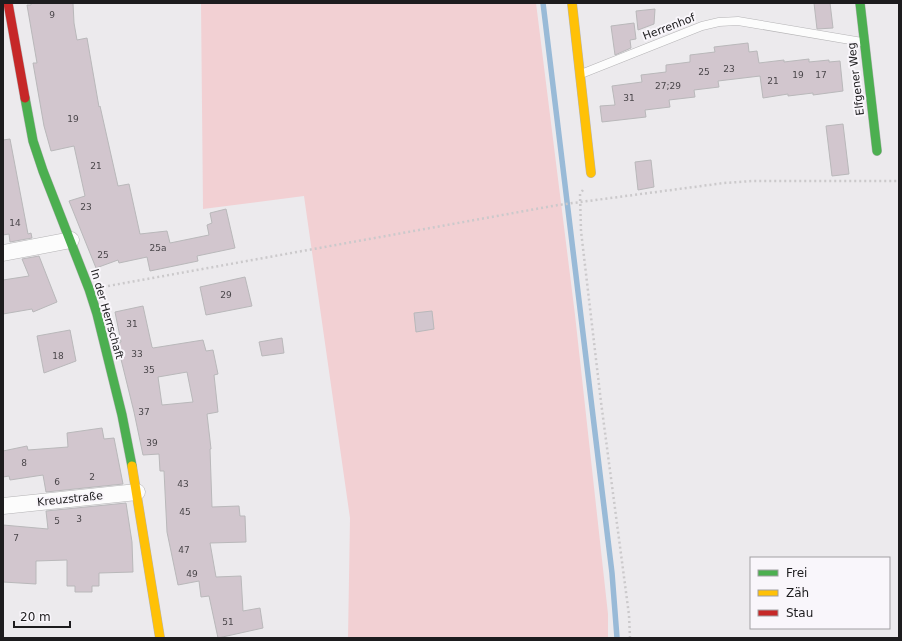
<svg xmlns="http://www.w3.org/2000/svg" width="902" height="641" font-family="'DejaVu Sans',sans-serif">
<rect width="100%" height="100%" fill="#eceaed"/>
<polygon fill="#f2d0d3" points="201,3 536,3 575,315 608,614 608,638 348,638 350,518 304,196 203,209"/>
<g fill="none" stroke-linecap="round" stroke-linejoin="round">
<polyline stroke="#99bad7" stroke-width="5.5" points="543,3 612,573 617,638"/>
</g>
<g fill="#d2c6ce" stroke="#b9b8ba" fill-rule="evenodd">
<polygon points="31,3 73,3 74,23 77,40 87,38 99,107 100,106 118,186 129,184 140,234 167,231 170,243 209,235 207,225 212,223 210,213 226,209 235,248 197,256 198,261 150,271 147,257 119,263 118,260 96,268 69,201 85,196 74,146 51,151 44,126 33,63 37,63 27,5 31,5"/>
<polygon points="814,3 830,3 833,28 817,29"/>
<polygon points="655,9 654,24 638,30 636,11"/>
<polygon points="634,23 636,39 630,40 631,48 615,55 611,26"/>
<polygon points="748,43 749,52 757,51 759,63 784,60 784,62 809,59 809,62 829,60 829,62 840,61 843,91 813,95 813,93 788,96 788,94 763,98 760,76 718,81 719,87 694,90 695,97 669,100 670,107 645,110 646,117 602,122 600,106 615,105 612,86 642,82 641,75 666,72 666,65 690,62 690,55 715,52 714,47"/>
<polygon points="843,124 849,174 832,176 826,126"/>
<polygon points="10,139 28,234 31,233 32,238 10,242 9,234 3,235 3,140"/>
<polygon points="651,160 654,187 638,190 635,162"/>
<polygon points="39,256 57,302 33,312 32,309 3,314 3,280 29,276 22,259"/>
<polygon points="245,277 252,306 206,315 200,287"/>
<path d="M 143,306 L 152,347 L 153,348 L 203,340 L 206,351 L 213,350 L 218,374 L 214,375 L 218,412 L 207,414 L 211,449 L 210,449 L 212,507 L 239,506 L 240,516 L 245,516 L 246,542 L 210,543 L 216,577 L 241,576 L 243,611 L 260,608 L 263,628 L 218,638 L 209,596 L 201,597 L 199,581 L 178,585 L 167,532 L 164,471 L 160,471 L 159,454 L 143,455 L 134,412 L 117,343 L 121,342 L 115,312 ZM 187,372 L 193,402 L 162,405 L 158,377 Z"/>
<polygon points="432,311 434,329 416,332 414,313"/>
<polygon points="70,330 76,361 44,373 37,336"/>
<polygon points="282,338 284,353 262,356 259,342"/>
<polygon points="102,428 104,439 114,438 123,484 46,492 43,475 10,480 9,476 3,477 3,451 27,446 28,450 68,447 67,433"/>
<polygon points="126,503 132,542 133,572 99,573 99,586 92,586 92,592 75,592 75,586 67,586 67,560 36,561 36,584 3,582 3,525 48,529 46,511"/>
</g>
<g fill="none" stroke-linecap="round" stroke-linejoin="round">
<g stroke="#b5b4b6" stroke-width="9">
<polyline id="lane" points="581,74 702,26 719,22 738,21 862,42"/>
</g>
<g stroke="#b5b4b6" stroke-width="17">
<g id="street">
<polyline points="3,253 71,240"/>
<polyline points="3,506 137,492"/>
</g>
</g>
<g stroke="#b5b4b6" stroke-width="10">
<g id="fast">
<polyline points="860,3 877,151"/>
<polyline points="25,98 33,141 43,171 89,289 97,314 122,415 132,466"/>
</g>
</g>
<g stroke="#b5b4b6" stroke-width="10">
<g id="slow">
<polyline points="572,3 591,173"/>
<polyline points="132,466 160,638"/>
</g>
</g>
<g stroke="#b5b4b6" stroke-width="10">
<polyline id="jam" points="8,3 25,98"/>
</g>
<g stroke="#cbc9cb" stroke-width="2.5" stroke-dasharray="2 3" stroke-linecap="butt">
<polyline points="583,190 580,194 581,231 601,402 629,615 630,638"/>
<polyline points="108,286 558,205 724,183 753,181 899,181"/>
</g>
<use href="#lane" stroke="#fcfcfc" stroke-width="8"/>
<use href="#street" stroke="#fcfcfc" stroke-width="16"/>
<use href="#fast" stroke="#4caf50" stroke-width="9"/>
<use href="#slow" stroke="#ffc107" stroke-width="9"/>
<use href="#jam" stroke="#c62828" stroke-width="9"/>
</g>
<g text-anchor="middle" dominant-baseline="central" stroke-width="4" stroke-linejoin="round" paint-order="stroke">
<g font-size="9" fill="#4a464a">
<text x="52" y="15">9</text>
<text x="729" y="69">23</text>
<text x="704" y="72">25</text>
<text x="798" y="75">19</text>
<text x="821" y="75">17</text>
<text x="773" y="81">21</text>
<text x="668" y="86">27;29</text>
<text x="629" y="98">31</text>
<text x="73" y="119">19</text>
<text x="96" y="166">21</text>
<text x="86" y="207">23</text>
<text x="15" y="223">14</text>
<text x="158" y="248">25a</text>
<text x="103" y="255">25</text>
<text x="226" y="295">29</text>
<text x="132" y="324">31</text>
<text x="137" y="354">33</text>
<text x="58" y="356">18</text>
<text x="149" y="370">35</text>
<text x="144" y="412">37</text>
<text x="152" y="443">39</text>
<text x="24" y="463">8</text>
<text x="92" y="477">2</text>
<text x="57" y="482">6</text>
<text x="183" y="484">43</text>
<text x="185" y="512">45</text>
<text x="79" y="519">3</text>
<text x="57" y="521">5</text>
<text x="16" y="538">7</text>
<text x="184" y="550">47</text>
<text x="192" y="574">49</text>
<text x="228" y="622">51</text>
</g>
<g font-size="11" fill="#1d1c1e" stroke="#f9f6fb">
<text transform="translate(669 27) rotate(-21)">Herrenhof</text>
<text transform="translate(856 79) rotate(-97)">Elfgener Weg</text>
<text transform="translate(107 314) rotate(74)">In der Herrschaft</text>
<text transform="translate(70 499) rotate(-6)">Kreuzstraße</text>
</g>
</g>
<rect width="902" height="641" fill="none" stroke="#1d1c1e" stroke-width="8"/>
<rect x="750" y="557" width="140" height="72" fill="#f9f6fb" stroke="#a19fa3"/>
<rect x="758" y="570" width="20" height="6" fill="#4caf50" stroke="#a19fa3"/>
<text x="786" y="577" font-size="12" fill="#1d1c1e">Frei</text>
<rect x="758" y="590" width="20" height="6" fill="#ffc107" stroke="#a19fa3"/>
<text x="786" y="597" font-size="12" fill="#1d1c1e">Zäh</text>
<rect x="758" y="610" width="20" height="6" fill="#c62828" stroke="#a19fa3"/>
<text x="786" y="617" font-size="12" fill="#1d1c1e">Stau</text>
<path d="M14 621v6h56v-6" fill="none" stroke="#1d1c1e" stroke-width="2"/>
<text x="20" y="621" font-size="12" fill="#1d1c1e" stroke="#f9f6fb" stroke-width="3" paint-order="stroke">20 m</text>
</svg>
